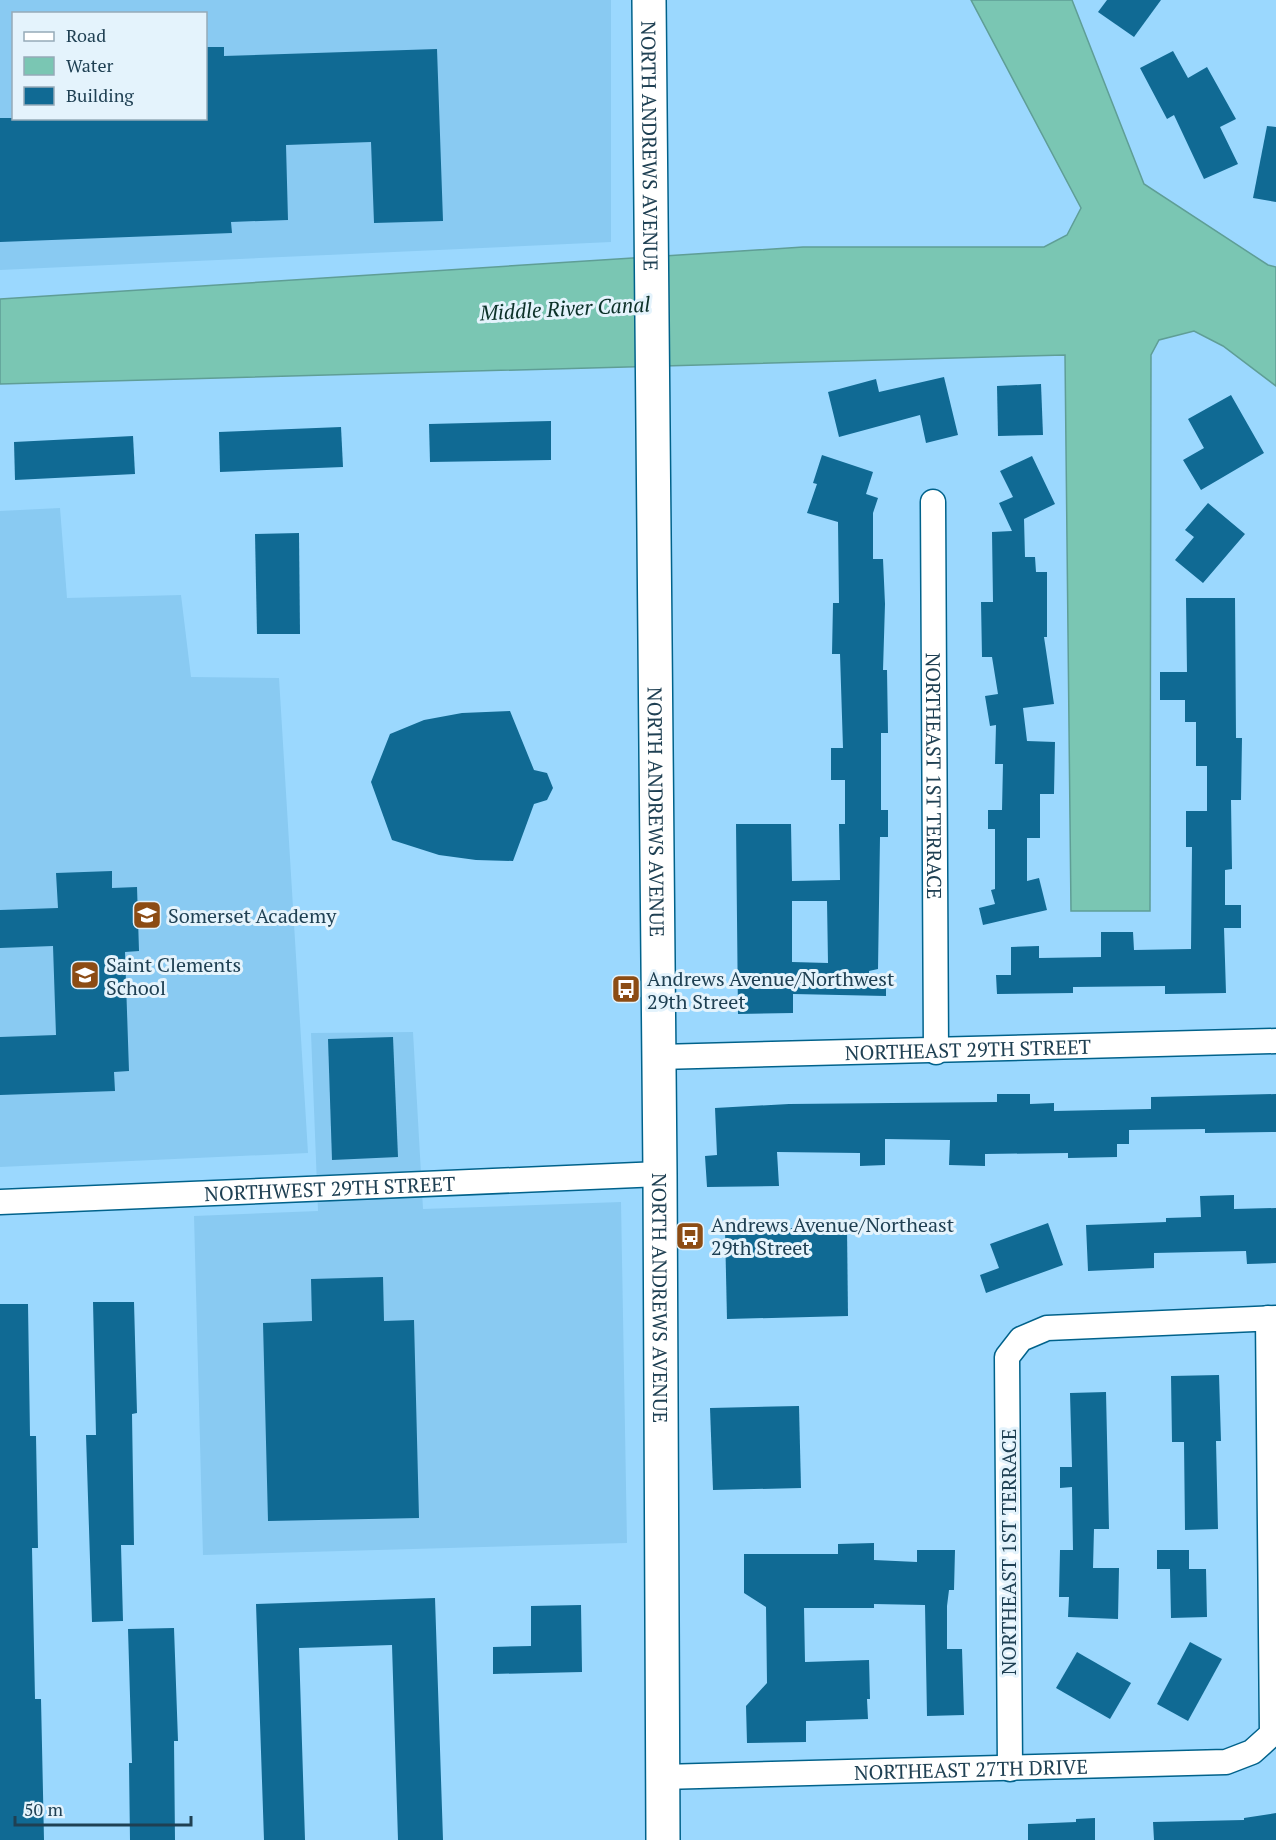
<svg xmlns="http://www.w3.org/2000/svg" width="1276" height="1840" font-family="'PT Serif',serif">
<rect width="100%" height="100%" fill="#9bd8fe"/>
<g fill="#89caf2" fill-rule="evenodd">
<path d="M 0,0 L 611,0 L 611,242 L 0,270 ZM 14,14 L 206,14 L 206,118 L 14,118 Z"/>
<polygon points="60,508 67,598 181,595 191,677 279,678 308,1153 0,1167 0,511"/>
<polygon points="413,1032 423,1209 621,1202 627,1543 203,1555 194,1216 318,1211 311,1033"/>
</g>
<polygon fill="#7ac6b3" stroke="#5f9e96" stroke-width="1.5" points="971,0 1072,0 1144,184 1268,265 1276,267 1276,386 1223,346 1194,331 1159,340 1151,355 1150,911 1071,911 1065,355 0,384 0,299 803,247 1044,247 1067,235 1081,208"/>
<g fill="#106a94" fill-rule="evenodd">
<polygon points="1107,0 1161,0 1134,37 1098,12"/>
<polygon points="206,47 224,47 224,56 437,49 443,221 374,223 371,142 286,145 288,220 231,222 232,233 0,242 0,118 206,118"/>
<polygon points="1173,51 1188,78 1207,67 1236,119 1220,127 1238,164 1204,179 1174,115 1167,119 1140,68"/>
<polygon points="1267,126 1276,127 1276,202 1253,198"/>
<polygon points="944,377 958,435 926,443 920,415 839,437 828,392 876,379 879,392"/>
<polygon points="1041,384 1043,435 998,436 997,386"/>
<polygon points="1231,395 1264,453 1201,490 1183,460 1204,448 1188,419"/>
<polygon points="551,421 551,460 430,462 429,424"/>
<polygon points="341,427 343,467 220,472 219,432"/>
<polygon points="133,436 135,474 15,480 14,442"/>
<path d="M 822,455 L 873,472 L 866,494 L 878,498 L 873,513 L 873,559 L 883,559 L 885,604 L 883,670 L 887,670 L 888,733 L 881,733 L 881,810 L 888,810 L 888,837 L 880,837 L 878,969 L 869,971 L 869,975 L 886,975 L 886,996 L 793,994 L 793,1013 L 738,1014 L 736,824 L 791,824 L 792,881 L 840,880 L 839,824 L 845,824 L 845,780 L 831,780 L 831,748 L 843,748 L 840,654 L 832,654 L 833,603 L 839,603 L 838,522 L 807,513 L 817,484 L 813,483 ZM 792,901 L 827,901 L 828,963 L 792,962 Z"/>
<polygon points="1032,456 1055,504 1024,519 1025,557 1035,557 1036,572 1047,572 1047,637 1044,637 1054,704 1023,708 1027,741 1055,742 1054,794 1040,794 1040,838 1027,838 1027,881 1039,878 1047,910 983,925 979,908 995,904 991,890 995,889 995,829 988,829 988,810 1002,810 1003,764 995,764 996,725 990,726 985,696 998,694 992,657 982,657 981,602 993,602 992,532 1012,531 999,503 1013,497 1000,471"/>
<polygon points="1208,503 1245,534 1203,583 1175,560 1194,537 1185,530"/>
<polygon points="299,533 300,634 257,634 255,534"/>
<polygon points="1186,598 1235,598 1236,738 1242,738 1241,800 1231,800 1232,869 1225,870 1225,905 1241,905 1241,928 1224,928 1226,993 1165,994 1165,986 1073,987 1073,993 997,994 996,975 1011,975 1011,947 1039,946 1039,958 1101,957 1101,932 1133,932 1134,950 1191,949 1192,847 1186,847 1186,811 1207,811 1207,766 1196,766 1196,722 1185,722 1185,700 1160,700 1160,672 1187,672"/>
<polygon points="510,711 534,770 547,773 553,788 547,800 534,804 513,861 476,860 439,855 392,840 371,782 390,734 424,720 462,713"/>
<polygon points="112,871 112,888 137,887 139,951 125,952 129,1071 114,1072 115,1091 0,1095 0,1037 56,1035 53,946 0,948 0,910 58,908 56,873"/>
<polygon points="393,1037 398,1157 332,1160 328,1039"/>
<polygon points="997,1094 1030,1094 1030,1104 1054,1103 1054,1111 1151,1109 1151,1097 1276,1094 1276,1132 1205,1133 1205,1129 1129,1130 1129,1144 1117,1144 1117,1157 1068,1158 1068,1153 985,1154 985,1166 949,1165 950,1140 885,1139 885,1165 860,1166 860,1153 777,1152 779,1186 707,1187 705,1156 717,1155 715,1108 789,1104 997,1102"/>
<polygon points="1234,1195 1234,1209 1276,1208 1276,1263 1247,1264 1246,1251 1154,1253 1154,1268 1088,1271 1086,1225 1166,1222 1166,1218 1201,1217 1200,1196"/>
<polygon points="1048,1223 1063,1265 986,1293 980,1275 999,1268 990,1244"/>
<polygon points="847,1227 848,1316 727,1319 725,1229"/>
<polygon points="383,1277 384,1321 414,1320 419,1518 268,1521 263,1323 312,1321 311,1279"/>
<polygon points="93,1302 134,1302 137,1413 132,1414 134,1545 121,1545 123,1621 92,1622 86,1435 96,1435"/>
<polygon points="0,1304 28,1304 30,1436 36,1436 38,1548 32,1548 35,1699 41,1699 44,1840 0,1840"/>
<polygon points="1219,1375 1221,1441 1216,1441 1218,1529 1185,1530 1184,1442 1172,1442 1171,1376"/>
<polygon points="1106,1392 1109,1529 1094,1529 1093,1568 1119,1568 1118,1619 1068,1617 1069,1597 1059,1597 1060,1550 1073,1550 1072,1487 1060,1488 1060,1467 1072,1467 1070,1393"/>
<polygon points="799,1406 801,1488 713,1490 710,1408"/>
<polygon points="874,1543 874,1560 917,1562 917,1550 955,1550 954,1590 949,1590 947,1606 947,1649 962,1649 964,1715 927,1716 925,1605 874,1604 874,1608 804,1608 805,1662 869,1660 870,1699 867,1699 868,1719 806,1721 806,1742 747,1743 746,1706 767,1683 766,1607 744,1593 744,1554 838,1554 838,1544"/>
<polygon points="1157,1550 1189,1550 1189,1569 1206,1569 1207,1617 1171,1618 1170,1569 1157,1569"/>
<polygon points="435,1598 443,1840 398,1840 392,1645 299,1648 305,1840 264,1840 256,1604"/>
<polygon points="581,1605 582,1672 493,1674 493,1647 531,1646 531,1606"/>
<polygon points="174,1628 178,1741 174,1741 175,1840 130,1840 129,1763 132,1763 128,1629"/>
<polygon points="1190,1642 1222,1659 1188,1721 1157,1704"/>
<polygon points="1077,1652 1131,1683 1110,1719 1056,1688"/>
<polygon points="1276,1813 1276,1840 1154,1840 1153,1822 1244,1820 1244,1818"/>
<polygon points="1095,1818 1095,1840 1028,1840 1028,1824 1076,1822 1076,1819"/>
</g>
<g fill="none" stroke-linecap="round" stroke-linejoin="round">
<g stroke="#00628b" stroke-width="27">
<g id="minor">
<path id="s1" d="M 933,502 L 936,1052"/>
<path id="s2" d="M 659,1057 L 1276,1041"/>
<path id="s3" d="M 0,1202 L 660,1174"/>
<polyline points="1010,1769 1007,1357 1021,1339 1047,1328 1276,1318"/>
<path id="s4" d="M 662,1777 L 1226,1762 L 1252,1752 L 1272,1734 L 1268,1318"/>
</g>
</g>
<g stroke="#00628b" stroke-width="36">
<g id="secondary">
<path id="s5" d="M 649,0 L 660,1174 L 663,1840"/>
</g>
</g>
<use href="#minor" stroke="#fff" stroke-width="24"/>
<use href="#secondary" stroke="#fff" stroke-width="33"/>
</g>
<defs>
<g id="school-square" transform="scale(1.5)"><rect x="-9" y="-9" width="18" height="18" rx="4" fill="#8c4c14" stroke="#e4f3fc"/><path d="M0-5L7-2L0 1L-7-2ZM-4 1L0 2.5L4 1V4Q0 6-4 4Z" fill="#fff"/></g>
<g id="bus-square" transform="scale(1.5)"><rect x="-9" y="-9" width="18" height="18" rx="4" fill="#8c4c14" stroke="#e4f3fc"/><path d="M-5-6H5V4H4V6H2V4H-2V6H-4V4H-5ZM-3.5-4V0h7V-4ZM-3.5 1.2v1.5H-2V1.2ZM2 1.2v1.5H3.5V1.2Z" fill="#fff"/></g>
</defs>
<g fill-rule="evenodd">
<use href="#school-square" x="147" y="915"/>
<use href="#school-square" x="85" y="975"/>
<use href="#bus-square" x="626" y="989"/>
<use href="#bus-square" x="690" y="1236"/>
</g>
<g text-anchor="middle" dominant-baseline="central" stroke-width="6" stroke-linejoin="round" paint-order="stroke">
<g font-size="20" fill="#1f4053" stroke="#e4f3fc">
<text stroke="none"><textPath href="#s5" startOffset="146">NORTH ANDREWS AVENUE</textPath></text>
<text stroke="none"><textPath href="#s1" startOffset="274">NORTHEAST 1ST TERRACE</textPath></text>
<text stroke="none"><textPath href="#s5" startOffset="812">NORTH ANDREWS AVENUE</textPath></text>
<text stroke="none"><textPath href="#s2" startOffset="309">NORTHEAST 29TH STREET</textPath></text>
<text stroke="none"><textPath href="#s3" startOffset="330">NORTHWEST 29TH STREET</textPath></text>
<text stroke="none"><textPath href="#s5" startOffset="1298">NORTH ANDREWS AVENUE</textPath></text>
<text transform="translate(1008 1552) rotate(-90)">NORTHEAST 1ST TERRACE</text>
<text stroke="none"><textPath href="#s4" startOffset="309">NORTHEAST 27TH DRIVE</textPath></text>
</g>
<g font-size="20" fill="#1f4053" stroke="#e4f3fc" text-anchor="start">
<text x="168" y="915">Somerset Academy</text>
<text x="106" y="964">Saint Clements<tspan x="106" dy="23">School</tspan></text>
<text x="647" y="978">Andrews Avenue/Northwest<tspan x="647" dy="23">29th Street</tspan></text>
<text x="711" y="1224">Andrews Avenue/Northeast<tspan x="711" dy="23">29th Street</tspan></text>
</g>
<g font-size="21" font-style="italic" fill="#0b3028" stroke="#e4f3fc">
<text transform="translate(565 308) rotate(-3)">Middle River Canal</text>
</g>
</g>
<rect x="12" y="12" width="195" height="108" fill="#e4f3fc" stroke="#95abb8" stroke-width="1.5"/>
<rect x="24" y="32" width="30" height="9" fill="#ffffff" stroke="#95abb8" stroke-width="1.5"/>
<text x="66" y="42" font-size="18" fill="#1f4053">Road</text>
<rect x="24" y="57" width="30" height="18" fill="#7ac6b3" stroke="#95abb8" stroke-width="1.5"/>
<text x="66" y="72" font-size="18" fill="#1f4053">Water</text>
<rect x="24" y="87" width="30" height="18" fill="#106a94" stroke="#95abb8" stroke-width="1.5"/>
<text x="66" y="102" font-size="18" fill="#1f4053">Building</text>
<path d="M15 1816v9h176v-9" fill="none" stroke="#1f4053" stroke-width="3"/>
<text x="24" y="1816" font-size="18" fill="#1f4053" stroke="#e4f3fc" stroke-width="4.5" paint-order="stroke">50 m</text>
</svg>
